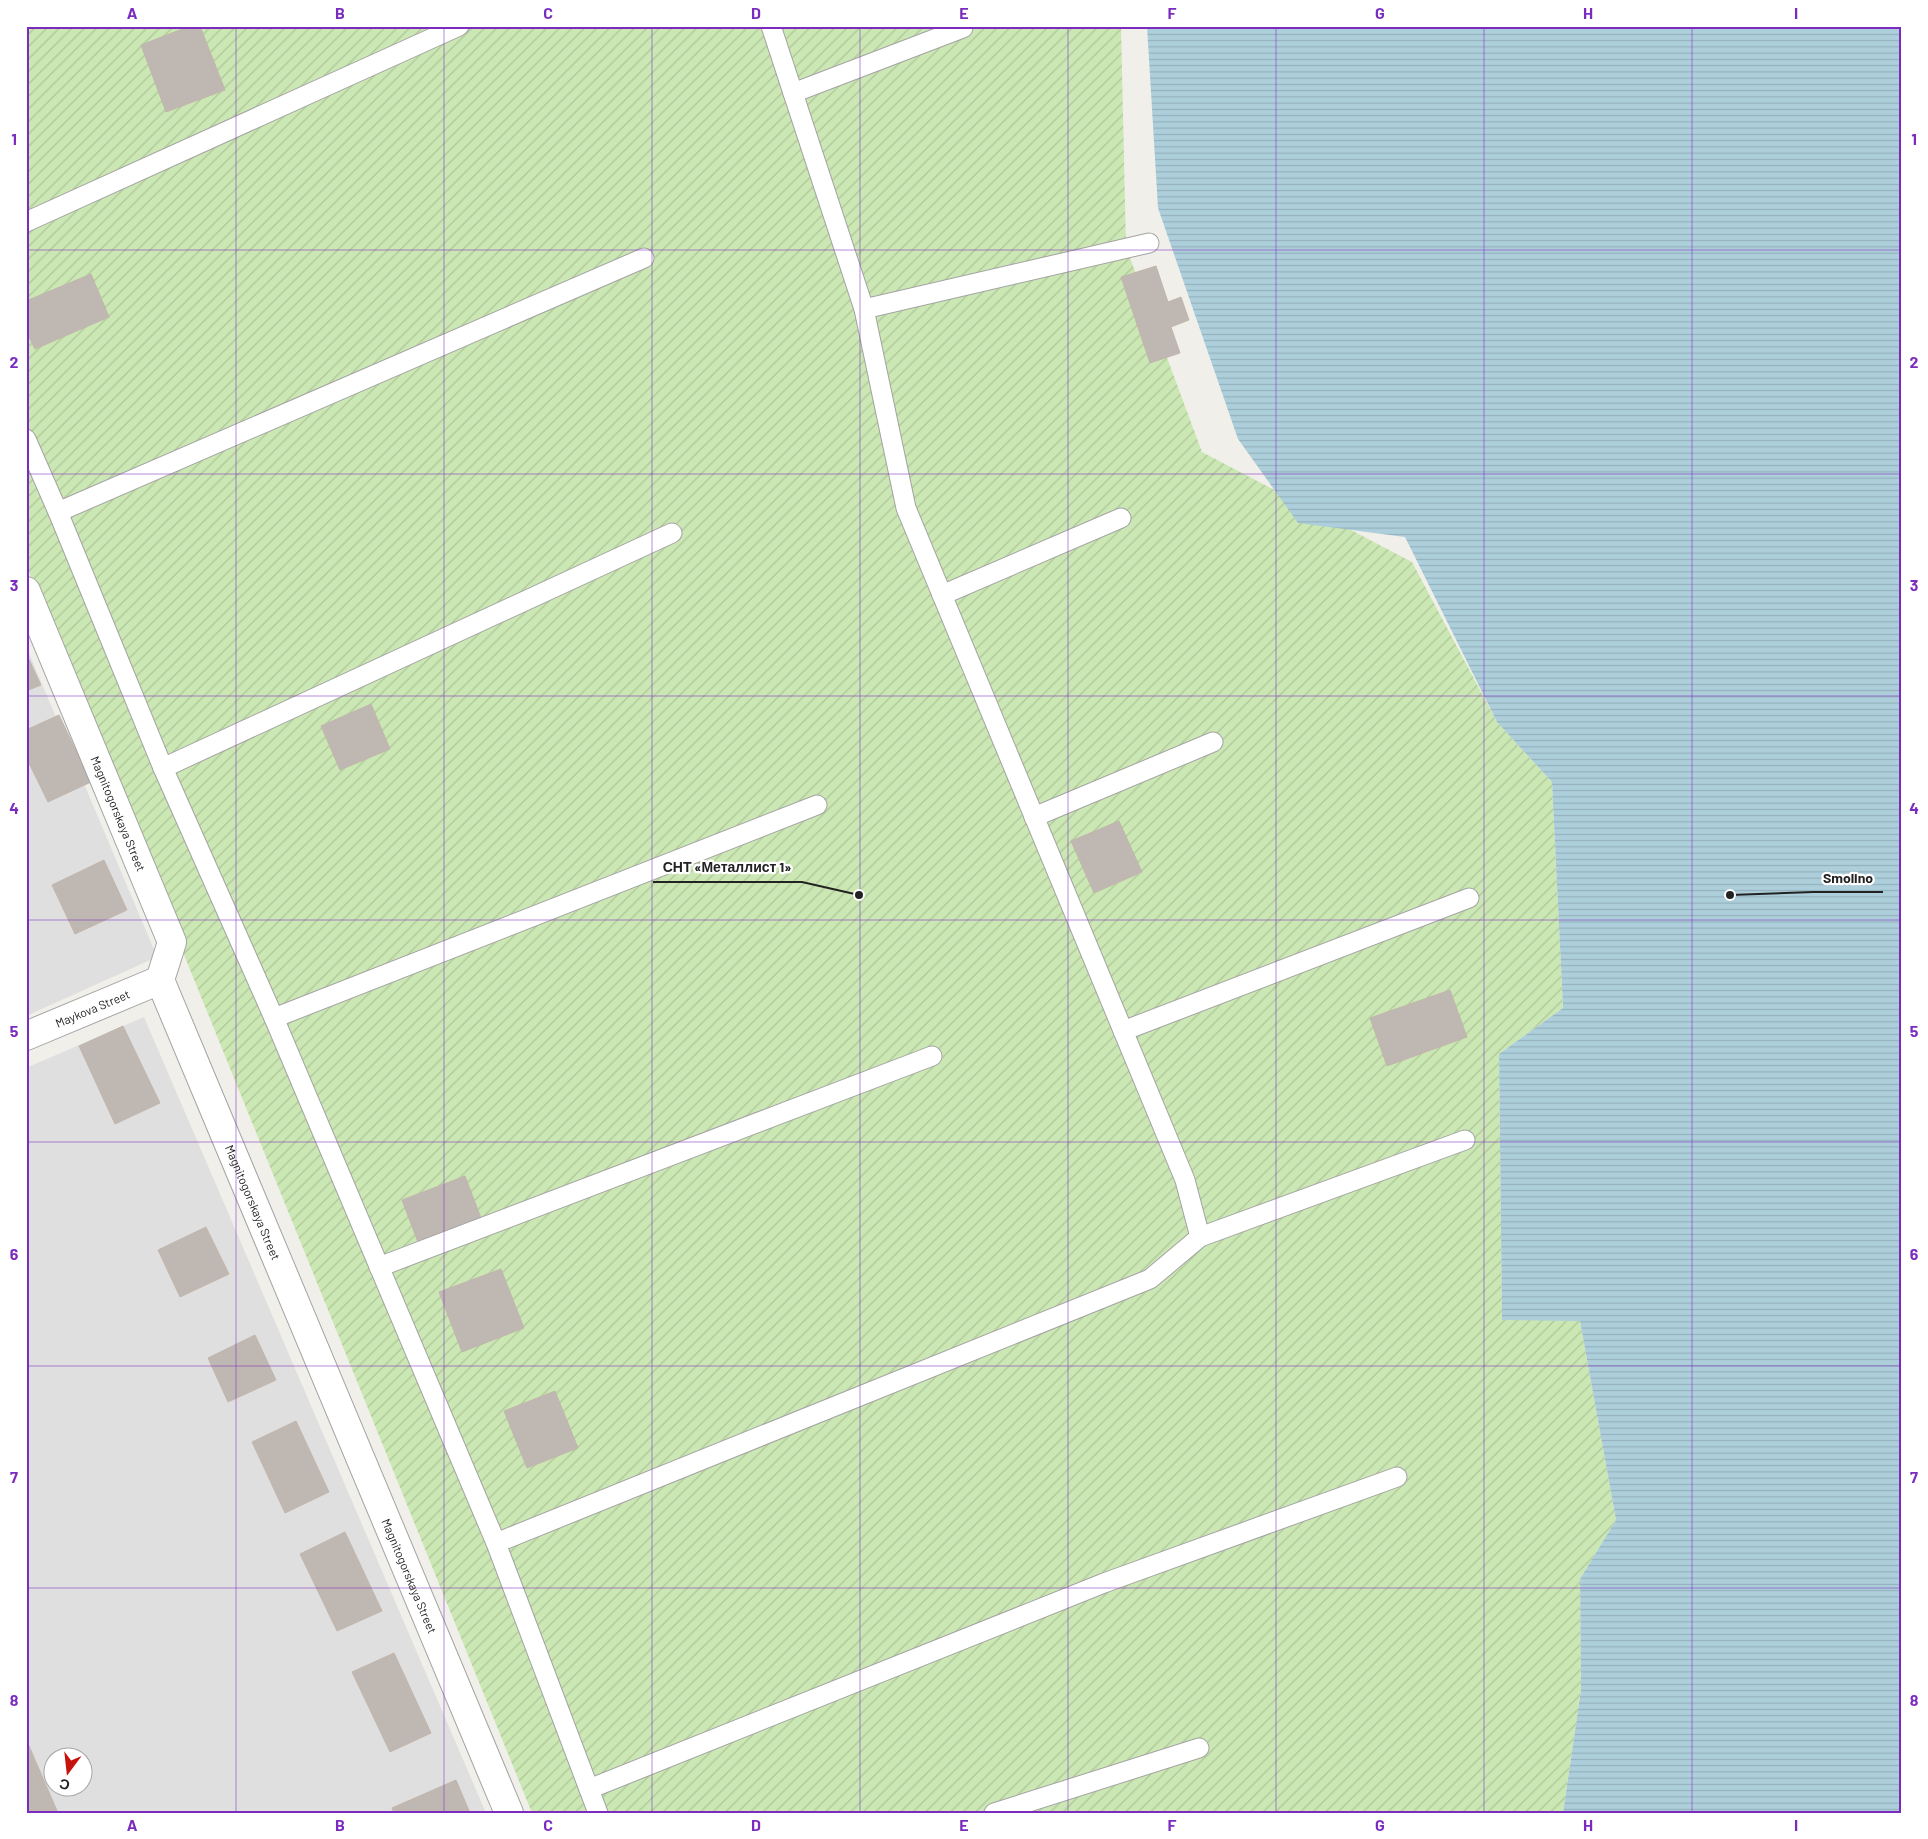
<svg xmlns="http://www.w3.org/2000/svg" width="1928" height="1839" font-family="Barlow,sans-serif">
<defs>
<pattern id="garden-furrows" width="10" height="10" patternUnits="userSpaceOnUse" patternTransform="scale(1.25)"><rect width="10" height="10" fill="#cbe7b3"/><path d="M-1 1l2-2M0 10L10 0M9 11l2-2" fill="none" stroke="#aec69a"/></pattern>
<pattern id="water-rules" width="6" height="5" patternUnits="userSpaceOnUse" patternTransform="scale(1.25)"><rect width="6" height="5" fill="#adcfdc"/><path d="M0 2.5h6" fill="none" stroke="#95b1bc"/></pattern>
</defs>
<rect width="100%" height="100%" fill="#f1efe9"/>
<g fill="#e0dfdf" fill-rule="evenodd">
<polygon points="26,646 157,957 26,1016"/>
<path d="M 144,1017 L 486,1813 L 26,1813 L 26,1068 ZM 52,1756 L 82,1756 L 82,1786 L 52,1786 Z"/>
</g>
<polygon fill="url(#garden-furrows)" points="26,26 1121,26 1126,247 1202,452 1412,562 1497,722 1552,782 1563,1008 1499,1054 1502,1319 1580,1321 1616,1520 1580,1579 1581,1690 1563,1813 532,1813 26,565"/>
<polygon fill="url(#water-rules)" points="1147,26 1902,26 1902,1813 1563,1813 1581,1690 1580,1579 1616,1520 1580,1321 1502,1320 1499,1054 1563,1008 1552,782 1497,722 1405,537 1298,523 1238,439 1158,208"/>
<g fill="#bfb8b2" stroke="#c2b6ac">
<polygon points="190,26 200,26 225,90 166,112 141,45"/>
<polygon points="1156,266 1168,302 1181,297 1189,320 1171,327 1180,353 1150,363 1121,277"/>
<polygon points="91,274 109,317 35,349 26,331 26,301"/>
<polygon points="26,653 41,685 26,691"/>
<polygon points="371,704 390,749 340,770 321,726"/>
<polygon points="59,715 91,782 48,802 26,757 26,730"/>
<polygon points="1119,821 1142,872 1094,893 1071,841"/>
<polygon points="104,860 127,910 75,934 52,885"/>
<polygon points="1450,990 1467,1037 1387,1066 1370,1018"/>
<polygon points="123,1026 160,1103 115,1124 79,1046"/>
<polygon points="465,1176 484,1226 421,1250 402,1200"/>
<polygon points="206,1227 229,1274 180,1297 158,1250"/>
<polygon points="501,1269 524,1328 462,1352 439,1292"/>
<polygon points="255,1335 276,1380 228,1402 208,1358"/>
<polygon points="555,1391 578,1448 527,1468 504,1411"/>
<polygon points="296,1421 329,1492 285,1513 252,1442"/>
<polygon points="345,1532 382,1611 337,1631 300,1554"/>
<polygon points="394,1653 431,1733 390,1752 352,1672"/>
<polygon points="26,1739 58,1813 26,1813"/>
<polygon points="456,1780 470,1813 394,1813 392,1808"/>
</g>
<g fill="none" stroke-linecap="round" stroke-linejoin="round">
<g stroke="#a3a3a3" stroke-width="21">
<g id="service">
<polyline points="793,93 963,28"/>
<polyline points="26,222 459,26"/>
<polyline points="864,309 1149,243"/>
<polyline points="26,439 58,512 163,768 274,1018 496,1543 598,1813"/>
<polyline points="58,512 644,258"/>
<polyline points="942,595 1121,518"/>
<polyline points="163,768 672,533"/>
<polyline points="1034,817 1213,742"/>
<polyline points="274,1018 817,805"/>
<polyline points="1123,1031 1469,898"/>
<polyline points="1200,1237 1465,1140"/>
<polyline points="379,1267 932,1056"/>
<polyline points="496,1543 1150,1279 1200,1237 1185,1180 906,508 864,309 771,26"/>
<polyline points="589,1789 1104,1583 1397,1477"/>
<polyline points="994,1813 1199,1748"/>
</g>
</g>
<g stroke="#a3a3a3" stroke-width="30">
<g id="minor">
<path id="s1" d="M 26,591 L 172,942 L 160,980 L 509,1813"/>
<path id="s2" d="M 26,1036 L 160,980"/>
</g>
</g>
<use href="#service" stroke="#fff" stroke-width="19"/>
<use href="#minor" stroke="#fff" stroke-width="28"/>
</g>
<path fill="none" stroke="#7b2cbf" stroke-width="1" stroke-opacity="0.55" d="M 236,26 L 236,1813M 444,26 L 444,1813M 652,26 L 652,1813M 860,26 L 860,1813M 1068,26 L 1068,1813M 1276,26 L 1276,1813M 1484,26 L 1484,1813M 1692,26 L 1692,1813M 26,250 L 1902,250M 26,474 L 1902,474M 26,696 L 1902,696M 26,920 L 1902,920M 26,1142 L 1902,1142M 26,1366 L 1902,1366M 26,1588 L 1902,1588"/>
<g text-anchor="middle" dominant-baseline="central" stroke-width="4.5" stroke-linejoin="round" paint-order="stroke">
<g font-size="12" fill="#222" stroke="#fff">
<text stroke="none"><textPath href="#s1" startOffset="241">Magnitogorskaya Street</textPath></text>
<text stroke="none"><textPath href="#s2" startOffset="72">Maykova Street</textPath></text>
<text stroke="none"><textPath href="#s1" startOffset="661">Magnitogorskaya Street</textPath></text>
<text stroke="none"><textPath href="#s1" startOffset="1066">Magnitogorskaya Street</textPath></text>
</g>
</g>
<path fill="none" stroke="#222" stroke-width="2" d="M859 895L802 882H653M1730 895L1813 892H1883"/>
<g fill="#222" stroke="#fff" stroke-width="2">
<circle cx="859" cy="895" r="5"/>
<circle cx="1730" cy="895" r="5"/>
</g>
<g font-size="14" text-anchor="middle" font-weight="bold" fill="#222" stroke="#fff" stroke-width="4.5" stroke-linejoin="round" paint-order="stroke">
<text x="727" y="872">СНТ «Металлист 1»</text>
<text x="1848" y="883">Smolino</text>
</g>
<rect width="1928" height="1839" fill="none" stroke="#ffffff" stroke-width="55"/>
<g transform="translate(68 1772) rotate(195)"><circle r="24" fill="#ffffff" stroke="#a7a7a7"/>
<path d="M0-4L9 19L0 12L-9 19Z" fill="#c7130d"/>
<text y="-8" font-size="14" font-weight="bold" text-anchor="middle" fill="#222222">С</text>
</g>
<rect x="28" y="28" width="1872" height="1784" fill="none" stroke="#7b2cbf" stroke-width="2"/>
<g font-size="16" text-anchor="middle" font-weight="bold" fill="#7b2cbf">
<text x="132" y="19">A</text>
<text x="340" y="19">B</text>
<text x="548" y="19">C</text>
<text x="756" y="19">D</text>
<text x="964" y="19">E</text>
<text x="1172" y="19">F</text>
<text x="1380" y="19">G</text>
<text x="1588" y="19">H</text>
<text x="1796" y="19">I</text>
<text x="14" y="145">1</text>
<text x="1914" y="145">1</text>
<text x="14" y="368">2</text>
<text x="1914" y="368">2</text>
<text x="14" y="591">3</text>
<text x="1914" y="591">3</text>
<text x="14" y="814">4</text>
<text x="1914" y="814">4</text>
<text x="14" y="1037">5</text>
<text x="1914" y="1037">5</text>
<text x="14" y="1260">6</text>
<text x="1914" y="1260">6</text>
<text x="14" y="1483">7</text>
<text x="1914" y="1483">7</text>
<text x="14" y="1706">8</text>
<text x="1914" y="1706">8</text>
<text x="132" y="1831">A</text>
<text x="340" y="1831">B</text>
<text x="548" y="1831">C</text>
<text x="756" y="1831">D</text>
<text x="964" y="1831">E</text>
<text x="1172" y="1831">F</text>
<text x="1380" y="1831">G</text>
<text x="1588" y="1831">H</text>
<text x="1796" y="1831">I</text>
</g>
</svg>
